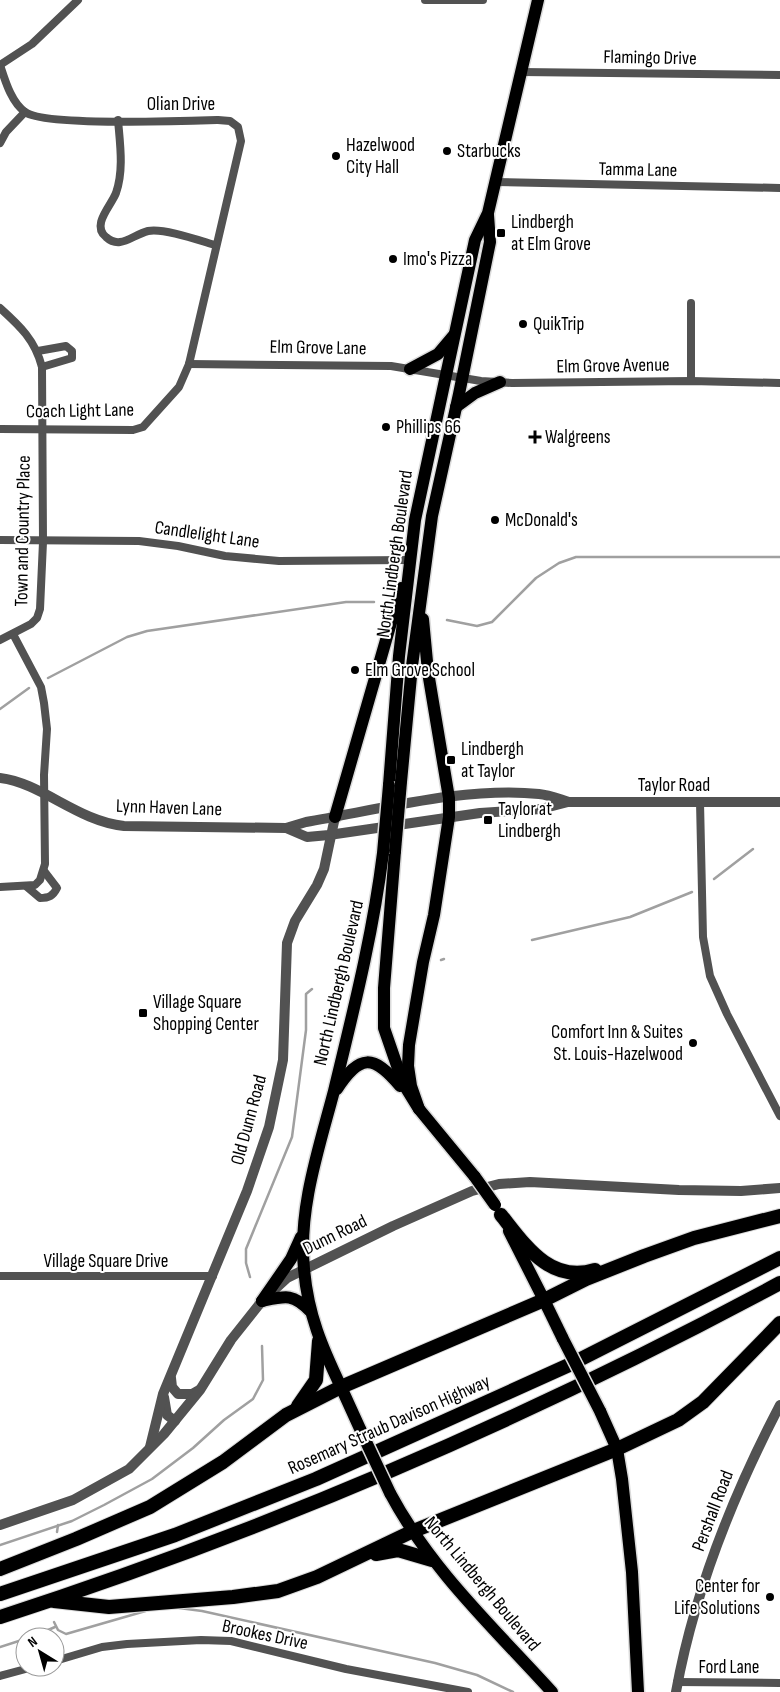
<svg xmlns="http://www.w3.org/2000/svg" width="780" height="1692" font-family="'Sofia Sans Condensed',sans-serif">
<rect width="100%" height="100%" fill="#fff"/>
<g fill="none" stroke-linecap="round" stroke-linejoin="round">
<g stroke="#a0a0a0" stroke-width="2.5">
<polyline points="447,620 477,626 492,622 536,578 559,563 576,557 780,557"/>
<polyline points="48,678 127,637 147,631 346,602 374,602"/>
<polyline points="0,709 29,688"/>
<polyline points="714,879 753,849"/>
<polyline points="532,940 630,917 692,892"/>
<polyline points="441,960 444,959"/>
<polyline points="250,1277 246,1263 246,1249 292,1137 306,1030 306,994 312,989"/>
<polyline points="57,1532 58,1525"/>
<polyline points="0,1545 72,1521 104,1505 152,1479 193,1448 224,1420 253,1399 263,1380 262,1346"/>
<polyline points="179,1608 202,1611 435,1663 477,1675 513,1692"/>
<polyline points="54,1622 58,1630 66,1634 149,1610"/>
<polyline points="32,1637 55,1627"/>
<polyline points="0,1647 25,1639"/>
</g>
<g stroke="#dbdbdb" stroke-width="15">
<g id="primary">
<polyline points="410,369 438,354 454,335"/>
<polyline points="456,407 475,393 500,382"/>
<polyline points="401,782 412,666 432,516 459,394 490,242 488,215"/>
<polyline points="389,785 399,656 415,520 475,240 488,213 538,0"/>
<polyline points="335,817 401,588"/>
<polyline points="395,851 384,988 384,1028 403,1083 419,1109 475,1177"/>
<path d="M 337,1089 C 360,1054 373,1054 400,1086"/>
<polyline points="419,1109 411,1086 408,1066 409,1045 423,962 434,915 449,817 449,798 428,672 423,619"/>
<polyline points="509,1231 544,1300"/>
<polyline points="262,1301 291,1259 301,1237"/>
<path d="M 262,1301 C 285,1296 293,1293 310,1311"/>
<path d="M 341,1387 C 322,1347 308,1315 304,1269 C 298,1209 319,1148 334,1091 C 353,1012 373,934 383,853"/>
</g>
</g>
<g stroke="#dbdbdb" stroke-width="15">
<g id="trunk">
<polyline points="544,1300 563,1339"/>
<polyline points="341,1387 361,1431"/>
<polyline points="600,1411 617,1449 622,1479 632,1572 638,1692"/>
<path d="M 390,1493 C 431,1570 494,1628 552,1692"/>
</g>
</g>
<g stroke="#dbdbdb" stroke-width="16">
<g id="motorway">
<path d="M 501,1215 C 525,1245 550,1284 595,1270"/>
<polyline points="298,1406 316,1380 319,1341"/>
<polyline points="376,1554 398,1550 432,1560"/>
<polyline points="0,1569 76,1539 150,1507 223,1462 286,1415 341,1387 544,1300 586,1279 644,1256 694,1238 780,1216"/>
<polyline points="0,1594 175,1535 316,1479 569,1365 780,1258"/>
<polyline points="54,1601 109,1607 233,1597 278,1591 317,1577 411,1532 617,1449 678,1420 703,1402 780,1323"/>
<path d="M 0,1617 C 269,1530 531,1417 780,1283"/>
</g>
</g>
<g stroke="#525252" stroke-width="8">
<polyline points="425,0 483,0"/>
<polyline points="0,65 32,44 78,0"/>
<polyline points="521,72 780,75"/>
<path d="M 118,120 C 120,144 124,170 116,193 C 111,206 91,225 106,237 C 120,250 132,235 148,231 C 164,228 198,240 215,245"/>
<polyline points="0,143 6,132 25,112"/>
<polyline points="495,182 780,188"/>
<polyline points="691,303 691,381"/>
<path d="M 0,308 C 20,326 35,340 42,367 L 43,542 L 40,609 L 37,618 L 31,624 L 0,640"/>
<polyline points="38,351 66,346 72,351 72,358 42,367"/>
<polyline points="189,364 391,366 481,381 512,383 691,381 780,383"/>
<path d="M 0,429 L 133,430 L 143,427 L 179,387 L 189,364 L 241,141 L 238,127 L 230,121 L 218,120 C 188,121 43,126 25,112 C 11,102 5,80 0,65"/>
<polyline points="0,540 139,541 178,546 225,556 279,561 409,560"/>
<polyline points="700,802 703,937 710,976 727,1014 780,1116"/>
<polyline points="0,887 35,885 40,880 45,864 44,775 47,729 44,703 41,687 13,634"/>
<path d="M 27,887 L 40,898 C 49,898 53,896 57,888 L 44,871"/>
<polyline points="0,1276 213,1276"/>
<polyline points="55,1661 102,1647 127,1644 201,1640 231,1641 346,1669 468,1692"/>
<polyline points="0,1676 33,1667"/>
<polyline points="677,1682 780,1683"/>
</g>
<g stroke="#525252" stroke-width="10">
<path d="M 0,778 C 42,783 77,821 124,826 L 286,828 L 306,822 C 377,810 468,786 539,794 C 549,795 559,799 569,802 L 780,802"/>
<polyline points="286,828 307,837 329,835 480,813 541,809 568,802"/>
<polyline points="171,1378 172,1387 178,1394 192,1394 199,1390"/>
<polyline points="164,1397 167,1415 175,1421"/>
<polyline points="150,1447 163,1394 247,1191 269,1127 283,1060 287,943 295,921 317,885 324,869 335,817"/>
<polyline points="0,1525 73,1500 129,1469 164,1434 200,1390 231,1340 262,1301 287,1278 393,1226 472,1191 499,1184 530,1182 679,1190 741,1191 780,1188"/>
<path d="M 676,1692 C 694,1592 733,1495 780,1405"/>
</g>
<use href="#primary" stroke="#000" stroke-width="12"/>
<use href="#trunk" stroke="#000" stroke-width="12"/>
<use href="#motorway" stroke="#000" stroke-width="14"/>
<g stroke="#dbdbdb" stroke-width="15" stroke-linecap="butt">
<g id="primary-bridge">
<polyline points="395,851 401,782"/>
<polyline points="383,853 389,785"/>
<polyline points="475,1177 495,1205"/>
</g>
</g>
<g stroke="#dbdbdb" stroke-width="15" stroke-linecap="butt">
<g id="trunk-bridge">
<polyline points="563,1339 600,1411"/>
<polyline points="361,1431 390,1493"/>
</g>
</g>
<use href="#primary-bridge" stroke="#000" stroke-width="12"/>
<use href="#trunk-bridge" stroke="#000" stroke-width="12"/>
</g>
<g fill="#000" stroke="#fff" stroke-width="2">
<circle cx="447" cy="151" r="5"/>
<circle cx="336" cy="156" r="5"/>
<rect x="496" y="228" width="10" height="10" rx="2.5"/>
<circle cx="393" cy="259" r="5"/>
<circle cx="523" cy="324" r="5"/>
<circle cx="386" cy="427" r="5"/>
<path d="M532.5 429.5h5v5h5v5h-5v5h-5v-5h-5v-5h5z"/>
<circle cx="495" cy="520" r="5"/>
<circle cx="355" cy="670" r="5"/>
<rect x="446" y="755" width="10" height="10" rx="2.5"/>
<rect x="483" y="815" width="10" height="10" rx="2.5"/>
<rect x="138" y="1008" width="10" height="10" rx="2.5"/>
<circle cx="693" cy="1043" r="5"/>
<circle cx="770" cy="1597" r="5"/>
</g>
<g text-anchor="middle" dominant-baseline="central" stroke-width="4" stroke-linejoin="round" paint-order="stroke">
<g font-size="19" fill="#000" stroke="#fff">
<text transform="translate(650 58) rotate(1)">Flamingo Drive</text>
<text x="181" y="104">Olian Drive</text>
<text transform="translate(638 170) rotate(1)">Tamma Lane</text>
<text transform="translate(318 348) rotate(1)">Elm Grove Lane</text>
<text transform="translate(613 366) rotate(-1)">Elm Grove Avenue</text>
<text transform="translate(80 411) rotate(-1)">Coach Light Lane</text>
<text transform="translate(23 531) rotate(-89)">Town and Country Place</text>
<text transform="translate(207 535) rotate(8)">Candlelight Lane</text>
<text transform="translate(395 554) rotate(-82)">North Lindbergh Boulevard</text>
<text x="674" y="785">Taylor Road</text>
<text transform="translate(169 808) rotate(2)">Lynn Haven Lane</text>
<text transform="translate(339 983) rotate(-77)">North Lindbergh Boulevard</text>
<text transform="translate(249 1120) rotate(-75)">Old Dunn Road</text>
<text transform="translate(335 1235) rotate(-26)">Dunn Road</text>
<text x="106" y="1261">Village Square Drive</text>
<text transform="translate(389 1425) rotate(-24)">Rosemary Straub Davison Highway</text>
<text transform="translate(713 1511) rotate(-69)">Pershall Road</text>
<text transform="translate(482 1584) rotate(50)">North Lindbergh Boulevard</text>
<text transform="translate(265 1635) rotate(12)">Brookes Drive</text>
<text x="729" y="1667">Ford Lane</text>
</g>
<g font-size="19" fill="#000" stroke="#fff" text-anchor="start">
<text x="346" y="145">Hazelwood<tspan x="346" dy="22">City Hall</tspan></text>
<text x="457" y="151">Starbucks</text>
<text x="511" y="222">Lindbergh<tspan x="511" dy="22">at Elm Grove</tspan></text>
<text x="403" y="259">Imo's Pizza</text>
<text x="533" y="324">QuikTrip</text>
<text x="396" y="427">Phillips 66</text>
<text x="545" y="437">Walgreens</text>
<text x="505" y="520">McDonald's</text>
<text x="365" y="670">Elm Grove School</text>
<text x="461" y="749">Lindbergh<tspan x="461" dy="22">at Taylor</tspan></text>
<text x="498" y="809">Taylor at<tspan x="498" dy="22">Lindbergh</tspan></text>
<text x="153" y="1002">Village Square<tspan x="153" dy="22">Shopping Center</tspan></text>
<text x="683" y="1032" text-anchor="end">Comfort Inn &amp; Suites<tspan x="683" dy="22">St. Louis-Hazelwood</tspan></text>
<text x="760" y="1586" text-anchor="end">Center for<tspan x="760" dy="22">Life Solutions</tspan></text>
</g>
</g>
<g transform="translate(40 1652) rotate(323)"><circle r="24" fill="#ffffff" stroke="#999999"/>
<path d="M0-4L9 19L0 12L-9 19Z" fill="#000000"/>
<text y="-8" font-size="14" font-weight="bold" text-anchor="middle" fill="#000000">N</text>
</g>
</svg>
